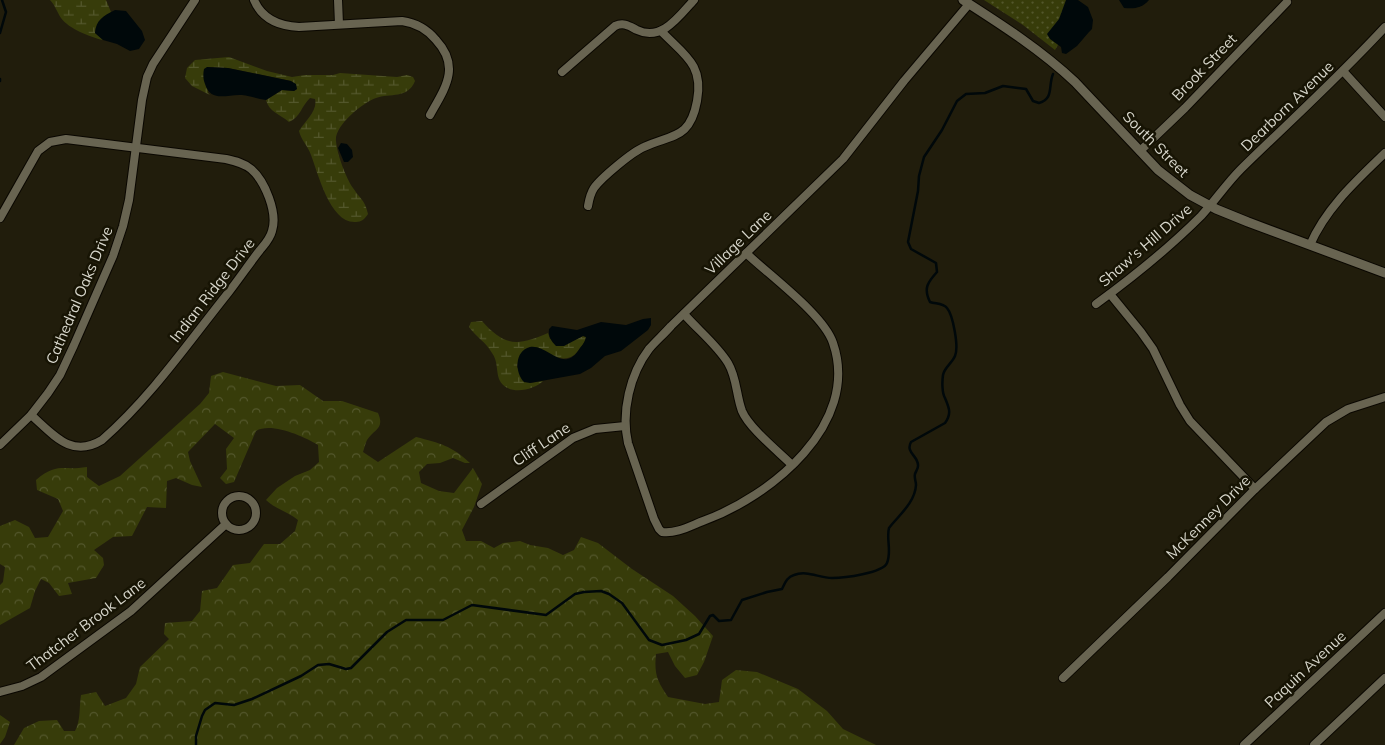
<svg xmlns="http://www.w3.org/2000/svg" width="1385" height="745" font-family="Mulish,sans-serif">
<defs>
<pattern id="forest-crowns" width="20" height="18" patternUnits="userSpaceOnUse" patternTransform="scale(1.25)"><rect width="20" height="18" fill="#373c0a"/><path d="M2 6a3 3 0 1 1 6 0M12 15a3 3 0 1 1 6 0" fill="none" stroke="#53572c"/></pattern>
<pattern id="wetland-marsh" width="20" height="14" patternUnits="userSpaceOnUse" patternTransform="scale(1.25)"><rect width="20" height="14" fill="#373c0a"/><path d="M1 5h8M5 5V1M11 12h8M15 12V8" fill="none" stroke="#53572c"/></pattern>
<pattern id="park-dots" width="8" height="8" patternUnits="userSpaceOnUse" patternTransform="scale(1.25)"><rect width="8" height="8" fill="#373c0a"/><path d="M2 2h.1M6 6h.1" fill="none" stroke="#53572c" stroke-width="1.8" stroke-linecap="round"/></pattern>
</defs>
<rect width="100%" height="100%" fill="#211d0c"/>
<g fill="url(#forest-crowns)">
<path d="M 223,372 L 276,386 L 300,385 L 323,401 L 342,401 L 378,413 C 385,429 374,429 367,440 C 365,444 364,449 363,452 L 378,462 L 416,437 C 440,443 452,446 470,463 L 465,463 L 453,458 L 440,463 L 427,464 L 419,472 L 421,483 L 439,491 L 454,493 L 473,468 L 482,484 L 474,507 L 462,530 L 466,541 L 481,541 L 494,548 L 503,543 L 520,541 L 530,545 L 548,548 L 563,555 L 574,550 L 581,537 L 598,543 L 632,569 L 673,596 L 695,616 L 713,636 L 704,662 L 697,675 L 685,678 L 675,666 L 668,652 L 656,654 C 654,674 657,681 668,697 L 705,704 L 719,702 L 722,680 L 736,670 L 757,672 L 798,689 L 827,711 L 843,729 L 876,745 L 14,745 L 24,728 L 39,721 L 57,720 L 64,731 L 75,731 C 81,720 79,707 81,695 L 96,692 L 105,706 L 126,698 L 136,684 L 140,667 L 169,639 L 164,634 L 165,623 L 192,621 L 200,611 L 202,591 L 217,588 L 233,565 L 250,563 L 264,544 L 280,544 L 295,531 L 298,520 C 288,512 274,508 266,500 L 277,488 L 295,476 L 310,470 L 319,462 L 318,445 C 303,436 271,422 256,431 L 234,482 L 226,484 L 220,478 L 227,469 L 226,449 L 234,438 L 215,424 L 188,452 L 190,461 L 202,487 L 192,485 L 176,478 L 167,481 L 166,508 L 147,507 L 132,536 L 113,537 L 94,550 L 103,558 L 104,565 L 96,578 L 68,583 L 72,594 L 59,596 L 49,583 L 41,579 L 35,591 L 30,608 L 0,625 L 0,585 L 3,582 L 5,567 L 0,564 L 0,526 L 15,520 L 29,527 L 35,538 L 48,537 L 63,511 L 58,499 L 37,490 L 36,480 C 57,462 63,471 87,467 L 87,477 L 99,486 L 120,476 L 200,404 L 209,393 L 211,376 Z"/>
<polygon points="0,715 10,722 5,737 0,744"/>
</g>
<g fill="url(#wetland-marsh)">
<path d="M 50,0 L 106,0 L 111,12 C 103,19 96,23 95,33 L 103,40 C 90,37 69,29 61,18 C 57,12 55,5 50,0 Z"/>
<path d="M 229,57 L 267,71 L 292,77 L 305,75 L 333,75 L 340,73 L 397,77 L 407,75 L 413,77 L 415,81 C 408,99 390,93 376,98 C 362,103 334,126 336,141 C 337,154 346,178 353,188 C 361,200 365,200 368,214 C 365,219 361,222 356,222 C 330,224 318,173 311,155 C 308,146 301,140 299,131 C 305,121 318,111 315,99 L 310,98 C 302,105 300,118 289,122 C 280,114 269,112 266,100 L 282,90 L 294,91 L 297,89 L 291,81 L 228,68 L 207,67 L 208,93 L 210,95 L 192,86 L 185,78 L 187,68 L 195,60 Z"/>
<path d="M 482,321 C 505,347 518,346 548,333 L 550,339 L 574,340 L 583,336 L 586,337 C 585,343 581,347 578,351 C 566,367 546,353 531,347 C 521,351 519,356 517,367 L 530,383 L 543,381 C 533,391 506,396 499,379 C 496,370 498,361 492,353 C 486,342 476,337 469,327 L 471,322 Z"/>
</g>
<polygon fill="url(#park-dots)" points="984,0 1067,0 1076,15 1055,50 1023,25"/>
<g fill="#00080a">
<polygon points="1066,0 1078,0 1088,7 1093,20 1092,29 1089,32 1077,46 1066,54 1062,53 1061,47 1050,39 1047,34 1059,19"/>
<path d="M 1119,0 L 1149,0 C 1142,8 1135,9 1124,8 Z"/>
<path d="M 115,10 L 126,11 L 142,31 L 145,40 L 139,49 L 130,51 L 117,44 L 103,40 L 95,33 C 96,20 103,16 115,10 Z"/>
<path d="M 207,67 L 228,68 L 291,81 L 296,84 L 297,89 L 294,91 L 282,90 L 266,100 C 258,99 250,96 242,95 C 227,94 211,103 205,84 C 203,79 203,74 204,69 Z"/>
<polygon points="341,143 347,144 352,150 353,157 348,162 344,162 338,148"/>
<path d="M 651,318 L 651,325 L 648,330 L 621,351 L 605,356 L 591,368 L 580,374 L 530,383 L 524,382 C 515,373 514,351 530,347 C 548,344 562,373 578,351 C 581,346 585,343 586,337 L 583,336 L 564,346 L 556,346 C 551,341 548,336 549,329 L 552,326 L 577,330 L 601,322 L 626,325 L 643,319 Z"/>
</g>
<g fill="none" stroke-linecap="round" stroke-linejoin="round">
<g stroke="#00080a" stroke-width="2.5">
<polyline points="0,33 6,12 2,0"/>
<polyline points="0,79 0,81"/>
<path d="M 196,745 L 196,736 L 202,716 L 205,710 L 215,703 L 234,705 L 252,699 L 301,676 L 318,665 L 329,664 L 346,669 L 351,668 L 387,632 L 406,620 L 443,620 L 472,605 L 546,615 L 575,594 L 584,592 L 601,591 L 609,594 L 622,603 L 649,640 L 662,645 L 686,640 L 699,634 L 710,616 L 713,615 L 719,621 L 731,620 L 742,600 L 767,592 L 782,589 C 785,583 787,577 794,575 C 807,570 819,578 832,578 C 844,578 883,573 887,563 C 892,551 886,539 889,528 C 898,516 915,503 916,485 C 916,481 914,478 915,474 C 916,471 918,469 918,466 C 919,456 905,453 911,442 L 945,423 C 952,413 949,408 945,398 C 942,393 942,382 943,375 C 944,368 952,363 955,356 C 959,347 953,315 947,308 C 943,303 936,304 930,302 C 923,288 928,282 937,272 L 936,263 L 911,249 L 908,242 L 918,191 L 919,176 L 924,157 L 942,130 L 957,101 L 966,94 L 985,93 L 1003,86 L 1026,89 L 1033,101 L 1039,103 C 1054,99 1048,86 1053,74"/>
</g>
<g stroke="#0a0700" stroke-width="10">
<g id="minor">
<path d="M 254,0 C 262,19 279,26 299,27 L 402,21 C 416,23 427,29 436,40 C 461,67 445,88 430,115"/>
<polyline points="338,0 339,24"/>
<polyline points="1343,71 1385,117"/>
<path d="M 562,72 L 615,26 C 624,22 629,26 637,30 C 662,42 679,16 694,0"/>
<polyline points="1140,151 1185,108 1287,2"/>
<path d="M 588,206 C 589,200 590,194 594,188 C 601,178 632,152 644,147 C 673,134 690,139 697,101 C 704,64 684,55 661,31"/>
<path d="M 0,218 L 38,151 L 50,142 L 66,139 L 226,159 C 235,161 244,163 251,169 C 265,181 278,213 272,231 C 270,239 265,244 260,250 C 249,264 239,279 228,293 C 188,343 151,397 102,440 C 71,459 53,434 31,415"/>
<path d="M 1310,245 C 1326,208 1356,181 1385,153"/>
<path d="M 746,253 C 769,275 824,315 833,343 C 861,424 770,497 703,521 C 690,526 676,534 662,532 L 659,529 L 654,519 L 628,443 C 621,412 630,374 649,349 C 656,341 664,334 671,326 L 843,159 L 904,81 L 969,4"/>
<polyline points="1110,294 1141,332 1153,349 1180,405 1190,421 1255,489"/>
<path d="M 1096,304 C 1133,277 1169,248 1201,216 C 1215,201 1226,184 1241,169 C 1289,122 1339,77 1385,27"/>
<path d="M 684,314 C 698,330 717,345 728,363 C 737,378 736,395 742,411 C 749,428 779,452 792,465"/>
<polyline points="0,445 31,415 48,393 60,375 74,345 113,256 123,226 129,200 142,100 147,77 153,64 195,0"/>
<circle cx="239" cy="513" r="17"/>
<polyline points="481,504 573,438 595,429 625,426"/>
<polyline points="1063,678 1168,577 1255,489 1326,422 1348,409 1385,397"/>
<polyline points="0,692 22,686 41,677 131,611 226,524"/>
<polyline points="1244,745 1385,613"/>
<polyline points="1314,745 1385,678"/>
</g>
</g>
<g stroke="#0a0700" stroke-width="11">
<path id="tertiary" d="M 963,0 C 1002,25 1041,50 1075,82 L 1158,170 L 1190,195 L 1216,209 L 1248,222 L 1385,273"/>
</g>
<use href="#minor" stroke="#686451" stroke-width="8"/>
<use href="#tertiary" stroke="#686451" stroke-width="9"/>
</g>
<g text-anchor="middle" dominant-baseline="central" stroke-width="5" stroke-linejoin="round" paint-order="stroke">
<g font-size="15" fill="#d7d6cb" stroke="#171404">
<text transform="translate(1204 67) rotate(-46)">Brook Street</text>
<text transform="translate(1287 106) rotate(-44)">Dearborn Avenue</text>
<text transform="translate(1156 144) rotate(45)">South Street</text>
<text transform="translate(738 242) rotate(-44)">Village Lane</text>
<text transform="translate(1145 245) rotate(-41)">Shaw's Hill Drive</text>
<text transform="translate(212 290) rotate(-52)">Indian Ridge Drive</text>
<text transform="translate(79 295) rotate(-67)">Cathedral Oaks Drive</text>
<text transform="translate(541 444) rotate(-34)">Cliff Lane</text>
<text transform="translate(1208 517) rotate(-45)">McKenney Drive</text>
<text transform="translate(86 624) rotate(-37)">Thatcher Brook Lane</text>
<text transform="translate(1305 669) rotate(-43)">Paquin Avenue</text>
</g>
</g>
</svg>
